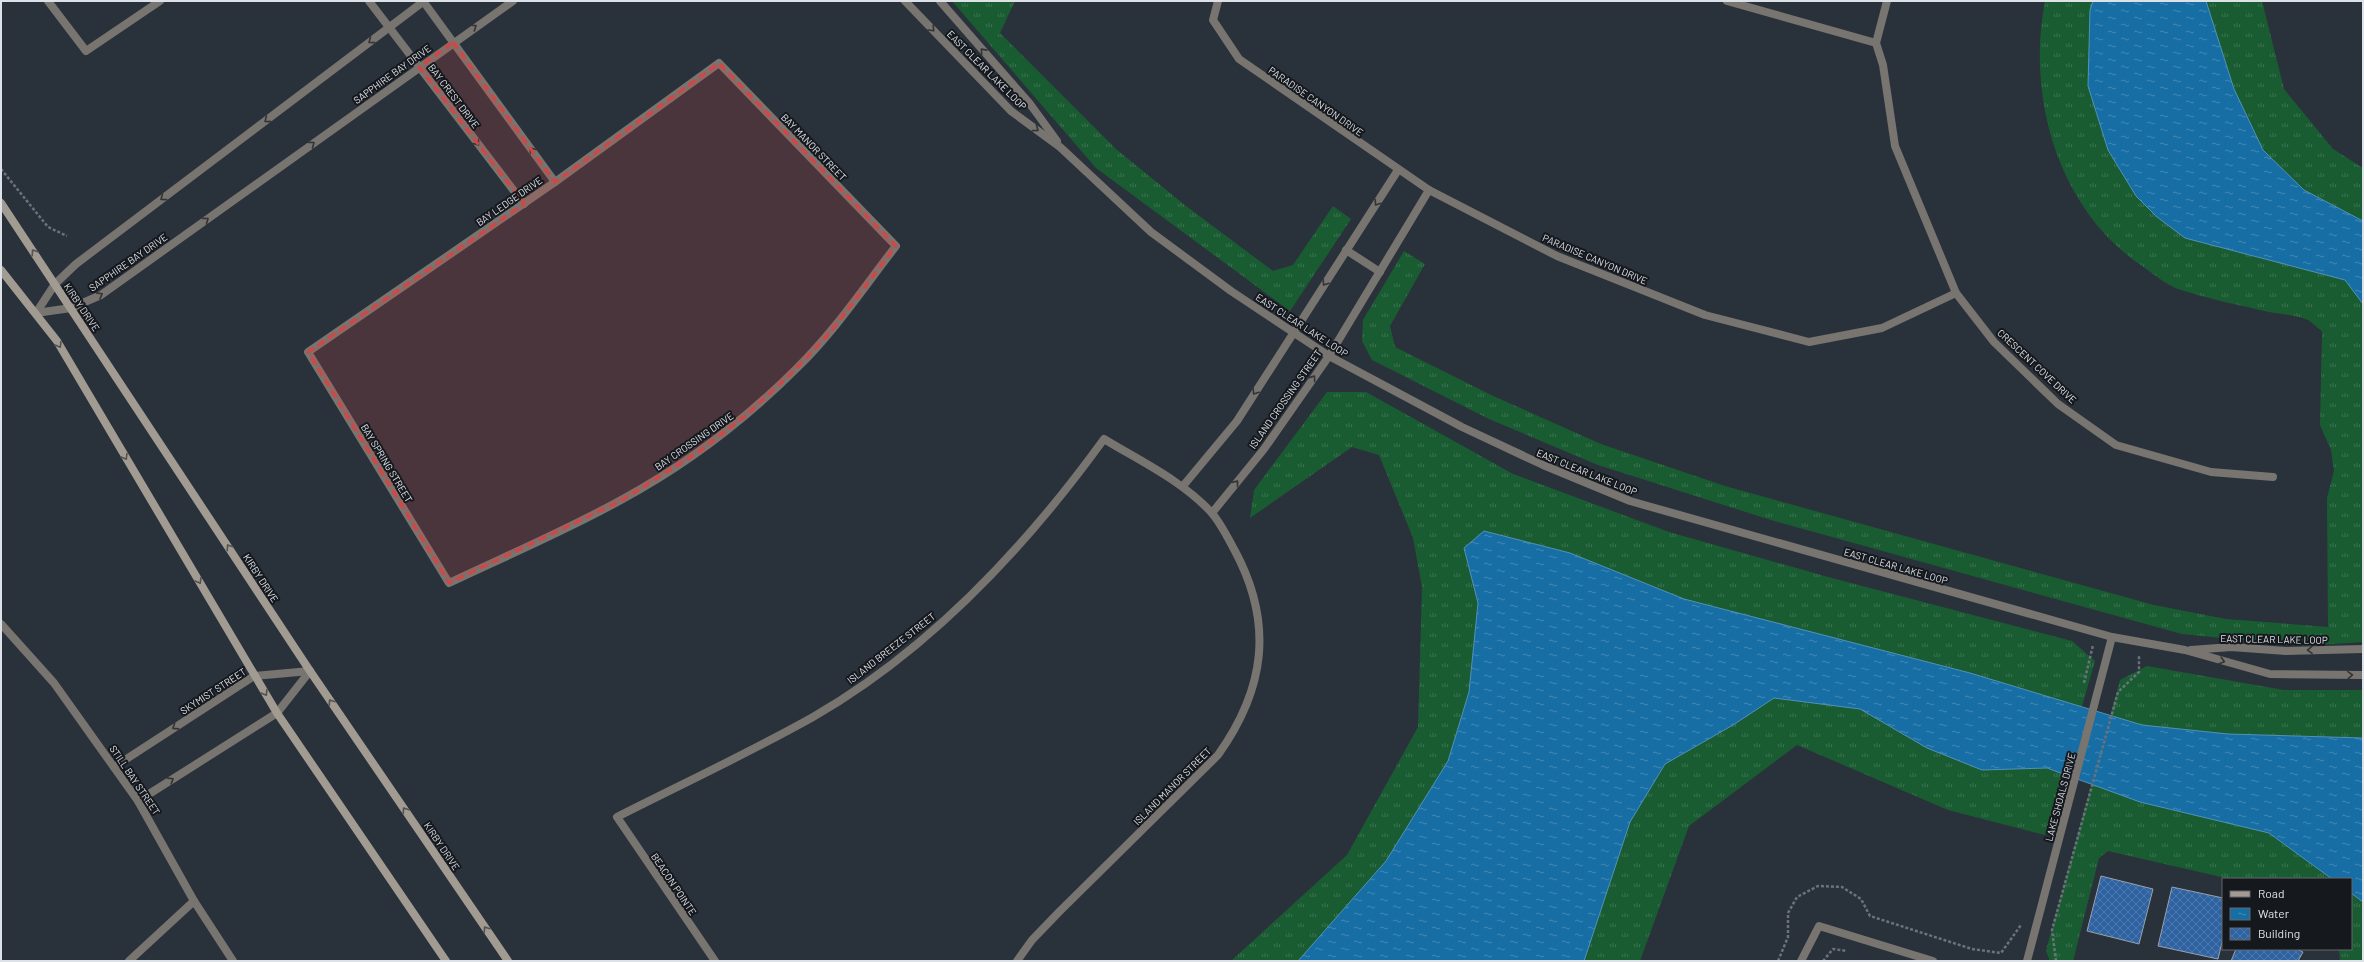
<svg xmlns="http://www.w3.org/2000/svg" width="2364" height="962" font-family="Barlow,sans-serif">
<defs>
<pattern id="grass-tufts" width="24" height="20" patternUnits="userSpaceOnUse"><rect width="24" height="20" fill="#1a5c32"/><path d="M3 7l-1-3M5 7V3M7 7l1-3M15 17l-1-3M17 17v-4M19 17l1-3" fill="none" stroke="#3b7350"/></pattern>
<pattern id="water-ripples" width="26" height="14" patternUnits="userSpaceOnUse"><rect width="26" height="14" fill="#166ea5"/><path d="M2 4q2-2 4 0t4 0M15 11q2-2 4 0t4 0" fill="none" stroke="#4389b6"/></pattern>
<pattern id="building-cross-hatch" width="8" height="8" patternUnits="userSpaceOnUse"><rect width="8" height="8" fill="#2e62a1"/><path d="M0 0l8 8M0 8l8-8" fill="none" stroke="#4c78ae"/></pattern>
</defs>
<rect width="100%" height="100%" fill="#29313b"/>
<g fill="url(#grass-tufts)">
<polygon points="952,1 1015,1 1000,33 1116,149 1186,206 1273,271 1293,265 1333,206 1351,219 1290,311 1096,168"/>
<path d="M 2045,1 L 2262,1 L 2284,89 L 2333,149 L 2363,168 L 2363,642 L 2303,646 L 2182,634 L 1771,520 L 1598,465 L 1489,419 L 1372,360 L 1362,341 L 1363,320 L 1404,251 L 1425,264 L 1390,326 L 1395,347 L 1491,395 L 1601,444 L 1725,486 L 2154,605 L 2226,619 L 2328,627 L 2327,498 L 2334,471 L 2331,450 L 2320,425 L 2322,331 C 2317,328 2313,323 2308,320 C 2298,315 2281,314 2269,312 C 2239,305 2208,299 2178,289 C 2167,285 2155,275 2145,268 C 2059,212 2026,99 2045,1 Z"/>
<polygon points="1327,392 1366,392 1513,474 1669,532 1828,577 2072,641 2095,661 2045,835 1948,810 1797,745 1689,826 1640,961 1231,961 1347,855 1418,727 1422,587 1413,538 1379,455 1352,447 1250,518 1254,490"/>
<polygon points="2147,666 2284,690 2363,690 2363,961 2340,961 2339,949 2351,949 2351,879 2230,879 2108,851 2099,858 2073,961 2050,961 2046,951 2120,680"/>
</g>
<g fill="url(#water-ripples)" stroke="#5291b9">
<polygon points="2093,1 2206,1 2234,89 2263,150 2304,190 2363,221 2363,304 2345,280 2185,238 2157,217 2136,196 2108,150 2088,86 2090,10"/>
<polygon points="1484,531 1570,553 1684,599 1970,673 2142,725 2228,734 2363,738 2363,902 2351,893 2351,879 2332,879 2269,833 2140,802 2047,768 1982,770 1927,748 1860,709 1774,698 1733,725 1665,764 1630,822 1584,961 1298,961 1386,861 1448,761 1469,692 1478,603 1464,548"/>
</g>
<g fill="url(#building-cross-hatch)" stroke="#98a2ae">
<polygon points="2101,876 2153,889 2139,944 2087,931"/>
<polygon points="2172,887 2223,898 2223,938 2218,959 2158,946"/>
<polygon points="2236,949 2297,949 2303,952 2298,961 2231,961"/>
</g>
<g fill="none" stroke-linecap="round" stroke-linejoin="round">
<g stroke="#6b727b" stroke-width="2.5" stroke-dasharray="3 2" stroke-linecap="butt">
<polyline points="1,169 48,227 67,236"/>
<polyline points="2084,683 2093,645"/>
<polyline points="1778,961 1788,937 1788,913 1797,897 1818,886 1842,887 1861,899 1870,916 1972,949 2001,953 2021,925"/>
<polyline points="1823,961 1833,949 1847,951"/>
<polyline points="2056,961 2052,930 2118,692 2139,672 2139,655"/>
</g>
<g stroke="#78746f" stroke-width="8">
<polyline points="48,1 86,51 160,1"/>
<polyline points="369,1 524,204"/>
<polyline points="423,1 555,182"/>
<polyline points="1218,1 1213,20 1239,59 1429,190 1557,256 1705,315 1809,342 1882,328 1956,293"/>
<polyline points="1727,1 1876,43"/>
<polyline points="1887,1 1876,43 1883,65 1895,146 1956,293 1994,342 2058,404 2116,445 2211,472 2273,477"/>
<path d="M 719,63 L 896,246 C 864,287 835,331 797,368 C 745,420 686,465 621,500 C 565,531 506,556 449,583 L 308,352 L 555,182 Z"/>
<polyline points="1346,250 1380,272"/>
<polyline points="1183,486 1237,421 1398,170"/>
<polyline points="1212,513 1264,449 1329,356 1429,190"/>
<polyline points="1,624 54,683 138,801 194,901 233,961"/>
<polyline points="114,767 254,676 310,671"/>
<polyline points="138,801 277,713 310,671"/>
<polyline points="129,961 194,901"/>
<path d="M 715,961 L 617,817 C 682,784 749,753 813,717 C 930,650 1025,548 1104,439 C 1140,461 1181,480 1211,512 C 1220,522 1228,538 1235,551 C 1274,624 1265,689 1218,755 L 1060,911 L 1032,940 L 1017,961"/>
<polyline points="1801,961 1819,926 1933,961"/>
<polyline points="2027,961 2112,637"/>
</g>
<g stroke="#78746f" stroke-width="8">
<polyline points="905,1 1011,111 1060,147 1151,232 1231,291 1329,356 1462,427 1543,465 1630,501 2112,637 2185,650 2270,674 2363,675"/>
<polyline points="940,1 1030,104 1057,141"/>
<polyline points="36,313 71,308 101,295 513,1"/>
<polyline points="36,313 55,284 76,264 424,1"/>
<polyline points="2191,650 2231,647 2286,651 2363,649"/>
</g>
<g stroke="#a19b92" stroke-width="8">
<polyline points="1,203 310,671 508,961"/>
<polyline points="1,270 57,341 277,713 446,961"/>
</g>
</g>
<defs><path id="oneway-chevron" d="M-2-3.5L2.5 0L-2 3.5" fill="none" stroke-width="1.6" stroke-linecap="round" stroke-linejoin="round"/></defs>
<g stroke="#333436">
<use href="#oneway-chevron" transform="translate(474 27) rotate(-34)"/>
<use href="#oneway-chevron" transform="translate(932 29) rotate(47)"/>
<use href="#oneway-chevron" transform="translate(371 41) rotate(143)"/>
<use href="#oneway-chevron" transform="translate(983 51) rotate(-132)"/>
<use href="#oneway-chevron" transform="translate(267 120) rotate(143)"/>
<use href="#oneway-chevron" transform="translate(1036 129) rotate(36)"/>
<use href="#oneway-chevron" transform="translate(477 143) rotate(53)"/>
<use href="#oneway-chevron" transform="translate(312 144) rotate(-36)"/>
<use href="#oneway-chevron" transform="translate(532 150) rotate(-126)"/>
<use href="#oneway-chevron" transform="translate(163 198) rotate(143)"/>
<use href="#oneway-chevron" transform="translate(1377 203) rotate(123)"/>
<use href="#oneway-chevron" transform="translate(206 220) rotate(-36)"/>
<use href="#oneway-chevron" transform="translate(1325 283) rotate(123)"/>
<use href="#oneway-chevron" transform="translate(100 295) rotate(-29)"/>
<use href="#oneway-chevron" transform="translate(1313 378) rotate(-55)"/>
<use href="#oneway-chevron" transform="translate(1255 392) rotate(123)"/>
<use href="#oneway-chevron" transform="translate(1236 483) rotate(-51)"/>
<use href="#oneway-chevron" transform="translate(2310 650) rotate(179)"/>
<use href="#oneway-chevron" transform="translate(2222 661) rotate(16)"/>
<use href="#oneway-chevron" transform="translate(2350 675) rotate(-3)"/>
<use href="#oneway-chevron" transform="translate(175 727) rotate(147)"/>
<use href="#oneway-chevron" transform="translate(171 780) rotate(-32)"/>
</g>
<g stroke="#545352">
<use href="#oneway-chevron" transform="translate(34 252) rotate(-124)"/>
<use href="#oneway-chevron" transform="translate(59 345) rotate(59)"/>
<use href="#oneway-chevron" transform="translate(125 457) rotate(59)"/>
<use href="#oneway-chevron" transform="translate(229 547) rotate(-123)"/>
<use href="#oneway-chevron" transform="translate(199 581) rotate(59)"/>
<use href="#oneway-chevron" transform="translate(265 693) rotate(59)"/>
<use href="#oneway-chevron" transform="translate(331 702) rotate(-124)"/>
<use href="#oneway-chevron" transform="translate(405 810) rotate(-124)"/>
<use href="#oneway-chevron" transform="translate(486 929) rotate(-124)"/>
</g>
<path fill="#d74445" fill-opacity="0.2" stroke="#d74445" stroke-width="3" stroke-dasharray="8 5" stroke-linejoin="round" d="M 453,42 L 555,182 L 719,63 L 896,246 L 831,332 L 797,368 L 748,414 L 699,452 L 621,501 L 449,583 L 308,352 L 524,204 L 419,67 Z"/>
<g text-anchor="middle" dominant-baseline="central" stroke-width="4" stroke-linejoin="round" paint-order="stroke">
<g font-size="10" fill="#dde2e8" stroke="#15181d">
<text transform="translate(987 70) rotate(45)">EAST CLEAR LAKE LOOP</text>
<text transform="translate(392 74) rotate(-36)">SAPPHIRE BAY DRIVE</text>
<text transform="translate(454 96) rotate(53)">BAY CREST DRIVE</text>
<text transform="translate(1316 101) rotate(35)">PARADISE CANYON DRIVE</text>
<text transform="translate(814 147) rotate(46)">BAY MANOR STREET</text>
<text transform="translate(509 201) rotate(-35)">BAY LEDGE DRIVE</text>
<text transform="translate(1595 259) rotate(23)">PARADISE CANYON DRIVE</text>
<text transform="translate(128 262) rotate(-35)">SAPPHIRE BAY DRIVE</text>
<text transform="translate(82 307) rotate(56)">KIRBY DRIVE</text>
<text transform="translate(1302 325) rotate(33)">EAST CLEAR LAKE LOOP</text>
<text transform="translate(2037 366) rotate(43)">CRESCENT COVE DRIVE</text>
<text transform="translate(1285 399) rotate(-55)">ISLAND CROSSING STREET</text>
<text transform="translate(694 441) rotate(-35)">BAY CROSSING DRIVE</text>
<text transform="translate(387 463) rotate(59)">BAY SPRING STREET</text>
<text transform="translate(1587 472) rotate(22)">EAST CLEAR LAKE LOOP</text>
<text transform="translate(1896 566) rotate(16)">EAST CLEAR LAKE LOOP</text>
<text transform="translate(261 578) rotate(57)">KIRBY DRIVE</text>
<text transform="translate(2274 639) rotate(1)">EAST CLEAR LAKE LOOP</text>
<text transform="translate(891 648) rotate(-38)">ISLAND BREEZE STREET</text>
<text transform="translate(213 691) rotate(-33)">SKYMIST STREET</text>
<text transform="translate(135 780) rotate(56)">STILL BAY STREET</text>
<text transform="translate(1172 786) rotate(-45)">ISLAND MANOR STREET</text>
<text transform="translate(2060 797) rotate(-75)">LAKE SHOALS DRIVE</text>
<text transform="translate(442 846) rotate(56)">KIRBY DRIVE</text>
<text transform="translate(674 884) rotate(56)">BEACON POINTE</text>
</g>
</g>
<rect width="2364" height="962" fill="none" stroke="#dde2e8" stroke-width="4"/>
<rect x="2222" y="878" width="130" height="72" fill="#15181d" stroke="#65696e"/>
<rect x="2230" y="891" width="20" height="6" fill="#a19b92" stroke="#65696e"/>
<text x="2258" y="898" font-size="12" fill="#dde2e8">Road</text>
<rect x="2230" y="908" width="20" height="12" fill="url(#water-ripples)" stroke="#65696e"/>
<text x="2258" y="918" font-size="12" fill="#dde2e8">Water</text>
<rect x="2230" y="928" width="20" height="12" fill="url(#building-cross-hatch)" stroke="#65696e"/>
<text x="2258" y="938" font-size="12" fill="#dde2e8">Building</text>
</svg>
